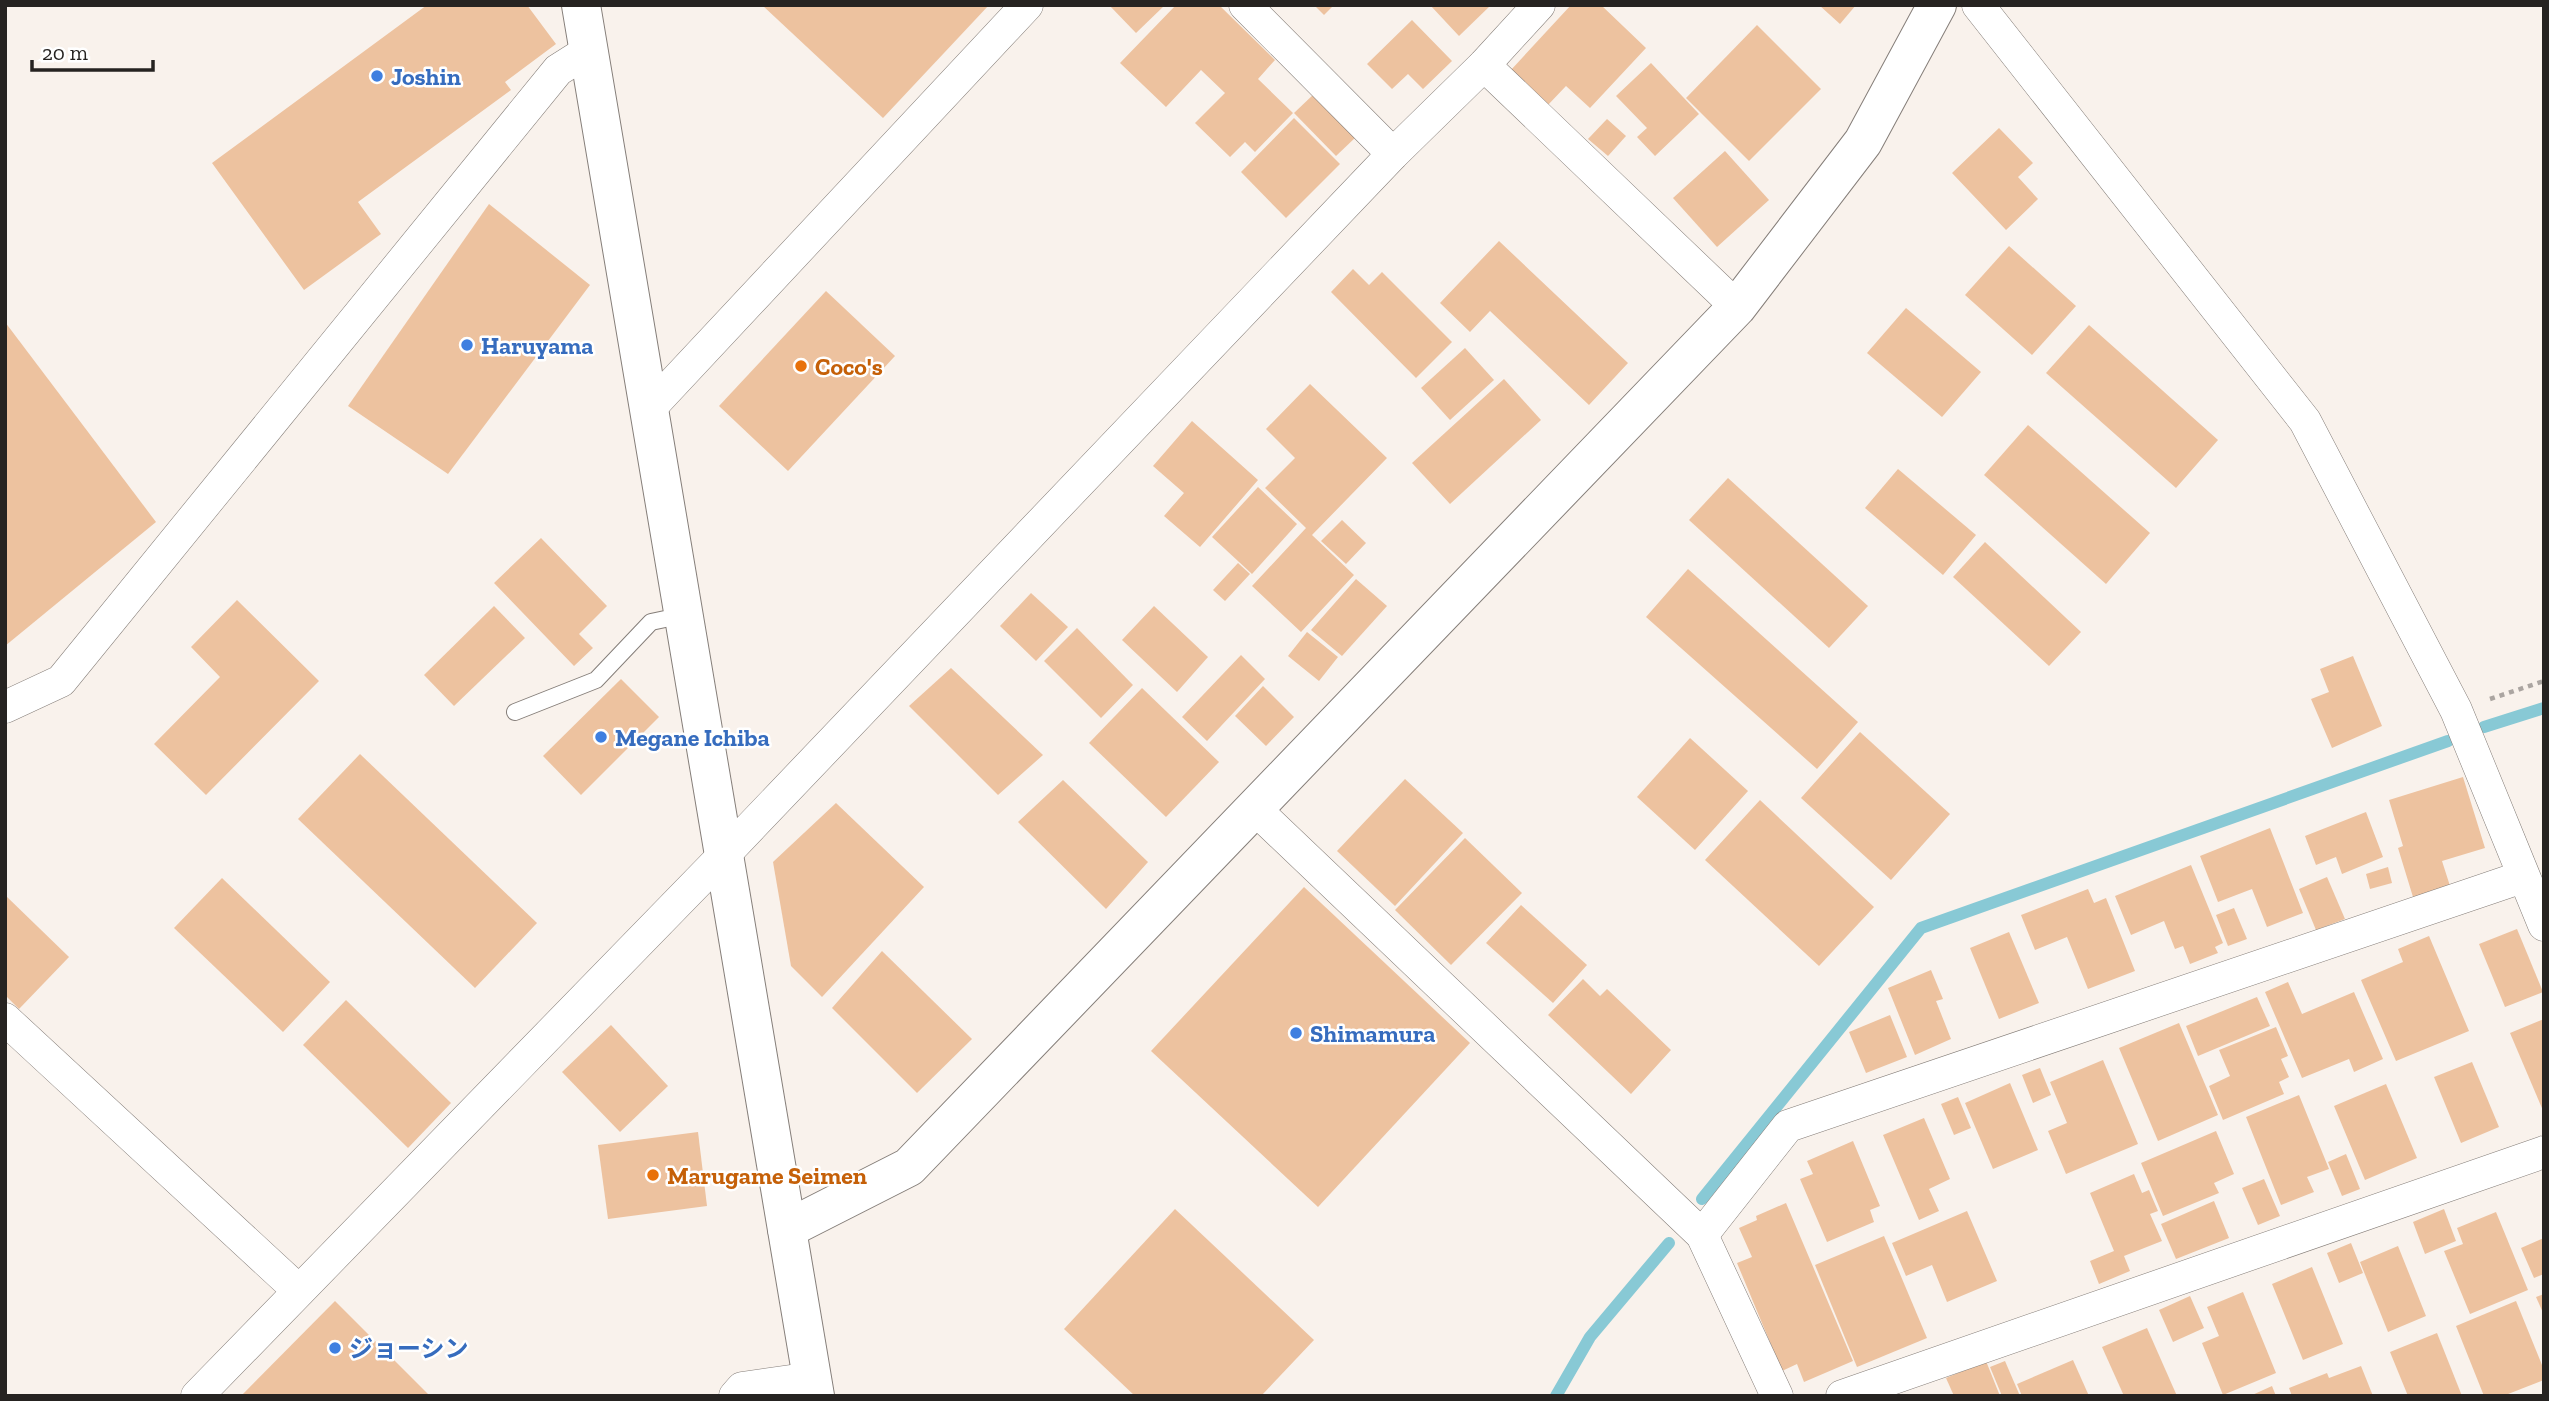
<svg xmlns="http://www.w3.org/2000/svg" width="2549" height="1401" font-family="'Zilla Slab','Noto Sans JP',serif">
<rect width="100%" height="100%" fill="#f9f2ec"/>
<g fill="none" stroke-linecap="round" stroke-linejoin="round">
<g stroke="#88c9d5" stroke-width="12">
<polyline points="2484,727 2544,708"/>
<polyline points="1702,1199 1921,928 2448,741"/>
<polyline points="1556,1396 1590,1337 1669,1243"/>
</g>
</g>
<g fill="#edc29f">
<polygon points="427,5 527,5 556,44 505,82 511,90 358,202 381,234 304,290 212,163"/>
<polygon points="762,5 989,5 883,118"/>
<polygon points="1109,5 1165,5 1136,33"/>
<polygon points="1176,5 1219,5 1275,60 1258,79 1293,113 1255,152 1245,142 1230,157 1195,123 1225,93 1201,70 1166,107 1120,63"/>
<polygon points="1314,5 1334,5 1324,15"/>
<polygon points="1430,5 1491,5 1459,36"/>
<polygon points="1571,5 1601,5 1646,48 1590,108 1566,86 1547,106 1510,71"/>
<polygon points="1819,5 1856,5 1840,24"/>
<polygon points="1412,20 1452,61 1423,89 1408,74 1392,89 1367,64"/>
<polygon points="1757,25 1821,89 1749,161 1686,98"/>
<polygon points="1651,63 1699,114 1655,156 1637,137 1647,128 1616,96"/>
<polygon points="1315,93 1357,136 1336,156 1294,113"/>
<polygon points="1294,118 1340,164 1286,218 1241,172"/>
<polygon points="1607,119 1626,136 1608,156 1588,139"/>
<polygon points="1999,128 2033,163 2018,177 2038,199 2006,230 1952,173"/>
<polygon points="1725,151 1769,200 1717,247 1673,198"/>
<polygon points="489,204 590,285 448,474 348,406"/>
<polygon points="1499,241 1628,363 1589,405 1490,311 1470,332 1440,303"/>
<polygon points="2009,246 2076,306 2032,355 1965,295"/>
<polygon points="1353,269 1369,285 1382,272 1452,342 1416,378 1331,292"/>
<polygon points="826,291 895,356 788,471 719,406"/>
<polygon points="1906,308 1981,372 1942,417 1867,353"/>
<polygon points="5,322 156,522 5,646"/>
<polygon points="2089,325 2218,440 2176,488 2046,373"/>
<polygon points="1465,348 1494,380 1450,420 1421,388"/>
<polygon points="1504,379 1541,420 1450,504 1412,463"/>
<polygon points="1310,384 1387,458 1312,535 1354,575 1301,632 1252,586 1306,528 1265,488 1295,458 1266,429"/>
<polygon points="1192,421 1258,480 1200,547 1164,516 1184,493 1153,466"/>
<polygon points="2028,425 2150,533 2106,584 1984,475"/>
<polygon points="1898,469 1976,535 1943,575 1865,508"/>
<polygon points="1728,478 1868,606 1829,648 1689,520"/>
<polygon points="1258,487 1297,524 1252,574 1212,537"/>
<polygon points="1342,520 1366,543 1346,564 1321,541"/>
<polygon points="541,538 607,606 579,634 593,648 574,666 494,583"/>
<polygon points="1985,542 2081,632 2049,666 1953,577"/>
<polygon points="1238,563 1250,574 1225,601 1213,590"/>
<polygon points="1688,569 1858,722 1817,769 1646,617"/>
<polygon points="1356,579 1387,606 1342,656 1311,630"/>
<polygon points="1031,593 1068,627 1036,661 1000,626"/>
<polygon points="237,600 319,681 206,795 154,744 220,677 191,647"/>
<polygon points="494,606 525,638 454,706 424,675"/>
<polygon points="1154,606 1208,657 1177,692 1122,640"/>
<polygon points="1077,628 1133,685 1101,718 1044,661"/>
<polygon points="1307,632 1338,657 1319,681 1288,656"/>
<polygon points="1241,655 1265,679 1207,741 1182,717"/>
<polygon points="2353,656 2382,726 2332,748 2311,699 2329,692 2320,669"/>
<polygon points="951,668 1043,755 998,795 909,706"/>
<polygon points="621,679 659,717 581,795 543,756"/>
<polygon points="1263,686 1294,717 1266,746 1235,716"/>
<polygon points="1142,688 1219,762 1166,817 1089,743"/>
<polygon points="1860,732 1950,814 1891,880 1801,798"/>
<polygon points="1690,738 1748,791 1695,850 1637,797"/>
<polygon points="360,754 537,923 475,988 298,819"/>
<polygon points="2463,777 2485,848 2442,861 2450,886 2413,897 2398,848 2403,846 2389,800"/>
<polygon points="1405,779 1463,833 1395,906 1337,851"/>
<polygon points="1063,780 1148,862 1106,909 1018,822"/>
<polygon points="1760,800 1874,907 1819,966 1705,860"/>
<polygon points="836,803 924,887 822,997 791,966 773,862"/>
<polygon points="2366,812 2383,857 2342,874 2336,857 2316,865 2305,836"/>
<polygon points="2270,828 2303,913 2267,927 2252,889 2218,902 2200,856"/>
<polygon points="1465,838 1522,893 1451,965 1395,910"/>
<polygon points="2191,865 2223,943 2215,947 2218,953 2190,964 2183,946 2175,949 2164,921 2131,935 2115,896"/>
<polygon points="2388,867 2392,883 2370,889 2366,874"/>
<polygon points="2327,877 2345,919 2316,930 2299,889"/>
<polygon points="222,878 330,982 283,1032 174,928"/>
<polygon points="1304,887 1470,1043 1318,1207 1151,1051"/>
<polygon points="2088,889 2094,903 2106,898 2135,971 2088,989 2067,937 2035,950 2021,915"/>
<polygon points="5,895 69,957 19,1009 5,995"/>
<polygon points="1521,905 1587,965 1553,1003 1486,943"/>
<polygon points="2234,908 2247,939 2228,946 2216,915"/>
<polygon points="2517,929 2543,992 2505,1007 2479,944"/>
<polygon points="2009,932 2039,1003 1999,1019 1970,948"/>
<polygon points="2429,936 2469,1031 2396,1061 2361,980 2403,962 2398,949"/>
<polygon points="882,951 972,1039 917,1093 832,1008"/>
<polygon points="1931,970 1943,999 1936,1001 1951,1039 1915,1055 1888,988"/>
<polygon points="1583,979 1600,996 1607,989 1671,1050 1631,1094 1548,1015"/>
<polygon points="2288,982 2302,1014 2354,992 2383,1059 2354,1072 2349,1059 2302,1078 2265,992"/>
<polygon points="2257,997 2270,1026 2198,1056 2186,1026"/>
<polygon points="346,1000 451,1103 408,1148 303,1045"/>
<polygon points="1890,1015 1907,1057 1866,1073 1849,1032"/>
<polygon points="2544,1019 2544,1113 2510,1033"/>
<polygon points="2179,1023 2218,1115 2158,1141 2119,1048"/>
<polygon points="611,1025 668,1086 620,1132 562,1072"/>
<polygon points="2276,1027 2288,1056 2281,1059 2289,1077 2279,1082 2284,1094 2223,1120 2209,1086 2230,1076 2219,1050"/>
<polygon points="2103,1060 2138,1144 2066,1174 2048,1131 2067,1123 2050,1082"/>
<polygon points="2472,1062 2499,1127 2461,1143 2434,1077"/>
<polygon points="2040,1068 2051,1095 2033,1103 2022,1075"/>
<polygon points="2010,1083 2038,1150 1993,1169 1965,1103"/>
<polygon points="2386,1084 2417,1158 2365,1180 2334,1106"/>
<polygon points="2299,1095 2329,1169 2307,1177 2314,1192 2281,1205 2246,1117"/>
<polygon points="1958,1097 1971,1128 1954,1135 1941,1104"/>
<polygon points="1924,1118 1950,1179 1929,1189 1939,1211 1919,1220 1883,1135"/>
<polygon points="2216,1131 2234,1174 2214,1183 2219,1193 2163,1216 2141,1163"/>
<polygon points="698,1132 707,1206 608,1219 598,1145"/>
<polygon points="1853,1141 1880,1206 1870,1210 1874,1222 1827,1242 1800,1179 1813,1174 1807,1161"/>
<polygon points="2346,1154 2360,1189 2342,1196 2328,1162"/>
<polygon points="2134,1174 2142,1193 2149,1190 2158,1211 2150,1214 2162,1241 2124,1256 2130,1271 2099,1284 2090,1261 2114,1251 2090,1193"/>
<polygon points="2264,1179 2280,1216 2258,1225 2242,1188"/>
<polygon points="2214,1201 2229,1238 2176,1259 2161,1224"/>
<polygon points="1786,1203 1853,1361 1804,1382 1797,1364 1782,1371 1737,1263 1752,1257 1739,1228 1757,1220 1756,1216"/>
<polygon points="1175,1209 1314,1340 1261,1396 1135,1396 1064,1329"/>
<polygon points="2444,1209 2456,1241 2425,1254 2413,1222"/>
<polygon points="1967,1211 1997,1281 1947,1302 1932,1265 1906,1276 1892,1243"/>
<polygon points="2496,1212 2528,1290 2470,1314 2444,1251 2463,1244 2457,1228"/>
<polygon points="1884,1236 1927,1338 1857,1367 1815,1265"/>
<polygon points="2544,1238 2544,1274 2534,1278 2521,1248"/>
<polygon points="2351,1243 2363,1273 2339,1283 2327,1253"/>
<polygon points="2398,1246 2426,1316 2388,1332 2360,1262"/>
<polygon points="2312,1267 2343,1344 2303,1360 2272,1284"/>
<polygon points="2243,1292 2276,1373 2223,1395 2202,1343 2219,1336 2207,1307"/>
<polygon points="2544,1294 2544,1315 2536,1297"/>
<polygon points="2190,1296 2204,1328 2173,1342 2159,1310"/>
<polygon points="335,1301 430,1396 241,1396"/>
<polygon points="2516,1301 2544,1370 2544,1380 2503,1396 2484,1396 2456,1326"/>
<polygon points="2147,1328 2177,1396 2124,1396 2102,1347"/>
<polygon points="2437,1333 2462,1396 2408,1396 2390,1352"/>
<polygon points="2073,1360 2089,1396 2022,1396 2017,1384"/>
<polygon points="1986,1361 2000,1396 1954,1396 1946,1378"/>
<polygon points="2005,1361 2020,1396 2002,1396 1990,1367"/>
<polygon points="2361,1366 2373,1396 2292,1396 2289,1388 2327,1373 2329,1378"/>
<polygon points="2272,1386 2276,1396 2250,1396"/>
</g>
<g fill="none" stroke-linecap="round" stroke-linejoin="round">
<g stroke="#857e79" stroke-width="18">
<polyline id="lane" points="515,712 596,680 651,622 684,615"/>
</g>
<g stroke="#857e79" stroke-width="33">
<g id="street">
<polyline points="1245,5 1393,154"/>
<polyline points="1978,5 2305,421 2456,710 2544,925"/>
<polyline points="1484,65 1737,307"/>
<polyline points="650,408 1027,5"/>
<polyline points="5,707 61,681 558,70 588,51"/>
<polyline points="1254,808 1702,1235 1777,1396"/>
<polyline points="5,1019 299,1291"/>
<polyline points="1702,1235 1788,1126 2522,877"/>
<polyline points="197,1396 723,856 1393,154 1484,65 1539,5"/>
<polyline points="735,1396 742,1388 812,1378"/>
<polyline points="1842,1396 2544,1152"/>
</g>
</g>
<g stroke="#857e79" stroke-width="40">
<g id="secondary">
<polyline points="581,5 815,1396"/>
<polyline points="787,1229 909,1167 1737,307 1863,142 1937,5"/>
</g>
</g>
<polyline stroke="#aba5a1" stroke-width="4.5" stroke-dasharray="5 5" stroke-linecap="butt" points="2490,699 2544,681"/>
<use href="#lane" stroke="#fff" stroke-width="16"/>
<use href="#street" stroke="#fff" stroke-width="32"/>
<use href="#secondary" stroke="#fff" stroke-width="38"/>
</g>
<g fill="#3f7fe0" stroke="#fff" stroke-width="2.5">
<circle cx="377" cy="76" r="7"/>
<circle cx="467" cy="345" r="7"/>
<circle cx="601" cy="737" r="7"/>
<circle cx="1296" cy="1033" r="7"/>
<circle cx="335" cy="1348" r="7"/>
</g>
<g fill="#e8710a" stroke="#fff" stroke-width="2.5">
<circle cx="801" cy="366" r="7"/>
<circle cx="653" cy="1175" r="7"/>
</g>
<g text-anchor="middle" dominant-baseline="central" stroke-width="5" stroke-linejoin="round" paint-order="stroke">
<g font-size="24" font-weight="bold" fill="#366cbe" stroke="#fff" text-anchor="start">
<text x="391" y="76">Joshin</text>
<text x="481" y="345">Haruyama</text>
<text x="615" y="737">Megane Ichiba</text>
<text x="1310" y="1033">Shimamura</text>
<text x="349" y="1348">ジョーシン</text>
</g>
<g font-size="24" font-weight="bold" fill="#c56008" stroke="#fff" text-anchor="start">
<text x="815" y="366">Coco's</text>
<text x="667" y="1175">Marugame Seimen</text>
</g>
</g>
<rect width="2549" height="1401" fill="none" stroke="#262321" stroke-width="14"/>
<path d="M32 60v10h121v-10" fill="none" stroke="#262321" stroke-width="3.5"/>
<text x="42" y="60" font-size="21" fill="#262321" stroke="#ffffff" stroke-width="5" paint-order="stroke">20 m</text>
</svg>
